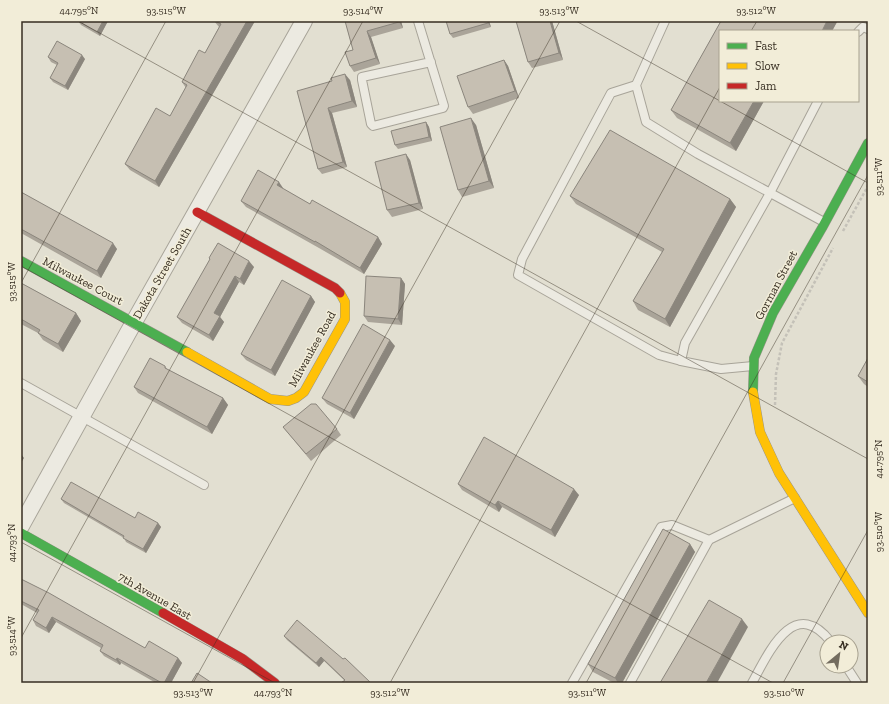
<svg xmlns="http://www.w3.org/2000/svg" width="889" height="704" font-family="'Zilla Slab',serif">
<rect width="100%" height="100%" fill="#e2dfd1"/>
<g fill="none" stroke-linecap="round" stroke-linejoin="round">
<g stroke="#a8a499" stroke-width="10">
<g id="lane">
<polyline points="418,21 444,106 443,108 373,126 371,124 362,80 362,77 431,62"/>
<polyline points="665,21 636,85 646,122 698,154 824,222"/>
<polyline points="858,32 863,27 868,29"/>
<polyline points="636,85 611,93 522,259 518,275 659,355 681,361"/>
<polyline points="753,366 721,369 681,361 685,343 770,193 818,101"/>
<polyline points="21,383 204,485"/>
<polyline points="846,666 857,683"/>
<polyline points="572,683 661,527 672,525 709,540"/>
<polyline points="630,683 709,540 795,498"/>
<path d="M 752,683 C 769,652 794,595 831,642"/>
</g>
</g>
<g stroke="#a8a499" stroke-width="18">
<polyline id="street" points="21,526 134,322 304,21"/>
</g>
<g stroke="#98948a" stroke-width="10">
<g id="fast">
<polyline points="21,261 187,352"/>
<polyline points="753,392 754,358 773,313 822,228 868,143"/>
<polyline points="21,533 163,613"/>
</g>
</g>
<g stroke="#98948a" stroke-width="10">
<g id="slow">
<polyline points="187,352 270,399 288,401 296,398 304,392 345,319 345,302 340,293"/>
<polyline points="753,392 760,432 779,473 868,613"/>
</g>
</g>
<g stroke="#98948a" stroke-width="10">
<g id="jam">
<polyline points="197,212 335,288 340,293"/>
<polyline points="163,613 243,659 275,683"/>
</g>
</g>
<g stroke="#c4c1b8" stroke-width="2.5" stroke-dasharray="3 2" stroke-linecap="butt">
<polyline points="843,231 868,186"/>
<polyline points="775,405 776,374 782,343 833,248"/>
</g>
<use href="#lane" stroke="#eceae1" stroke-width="8"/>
<use href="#street" stroke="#eceae1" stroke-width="16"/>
<use href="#fast" stroke="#4caf50" stroke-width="9"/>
<use href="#slow" stroke="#ffc107" stroke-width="9"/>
<use href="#jam" stroke="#c62828" stroke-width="9"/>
</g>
<g fill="#aaa499">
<polygon points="78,21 108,21 100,36 81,25"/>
<polygon points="214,21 255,21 159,187 130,170 125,164 170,116 186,88 182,82 205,53 219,27"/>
<polygon points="345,21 401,21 403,28 371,37 380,64 354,72 350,66 353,50"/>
<polygon points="446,21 489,21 491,27 453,38 450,34"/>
<polygon points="516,21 552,21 563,60 532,68 528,62"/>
<polygon points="721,21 837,21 837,22 832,31 720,31 720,101 764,101 736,151 677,118 671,110"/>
<polygon points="48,57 85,59 68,90 53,82 50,78 57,65 51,62"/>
<polygon points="504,60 508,66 519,98 473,114 468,107"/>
<polygon points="350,80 357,107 332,113 347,167 322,174 318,169 297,91"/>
<polygon points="426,122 429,127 432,141 398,149 395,145"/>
<polygon points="476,125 494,188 462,197 458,190"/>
<polygon points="410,160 423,209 392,217 387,210"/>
<polygon points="283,188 283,189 310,204 378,237 382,244 364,274 319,248 246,207 241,201"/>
<polygon points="21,192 117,249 101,278 21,233"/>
<polygon points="570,196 730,199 736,207 670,327 638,310 633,301 662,252 576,204"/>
<polygon points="209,258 254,267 244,285 239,282 220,317 224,322 213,341 182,323 177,317 210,260"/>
<polygon points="401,278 405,284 402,325 368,322 364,316"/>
<polygon points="21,283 76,313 81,321 63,352 43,340 38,333 21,324"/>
<polygon points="311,296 315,302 275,376 246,360 241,354"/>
<polygon points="395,346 354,419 327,404 322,398"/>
<polygon points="868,358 868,387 864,384 858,376"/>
<polygon points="165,366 167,369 223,398 228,405 212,434 138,393 134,387"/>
<polygon points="283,427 337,429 341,435 311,461 288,433"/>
<polygon points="458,484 579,495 555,537 502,507 499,512 462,490"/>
<polygon points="61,499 135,518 158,523 161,527 146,553 126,542 124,538 64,503"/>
<polygon points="690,544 695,552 622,683 614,683 593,672 588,664"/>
<polygon points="21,579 145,648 178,658 182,663 171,683 156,683 121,663 120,665 104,656 100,651 101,648 56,622 49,633 36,626 33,620 37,613 21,604"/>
<polygon points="284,636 371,683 344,680 324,661 319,667 287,640"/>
</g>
<g fill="#8b867d">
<polygon points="103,21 108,21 100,36 97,32"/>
<polygon points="247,21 255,21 159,187 155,181"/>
<polygon points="399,21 401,21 403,28 399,22"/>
<polygon points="488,21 489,21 491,27 488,23"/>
<polygon points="550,21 552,21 563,60 559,53"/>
<polygon points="827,21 837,21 837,22 832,31 822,31"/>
<polygon points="367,31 371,37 380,64 376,58"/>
<polygon points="82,55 85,59 68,90 65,86"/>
<polygon points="504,60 508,66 519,98 515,91"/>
<polygon points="345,74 350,80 357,107 352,101"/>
<polygon points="754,101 764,101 736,151 730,143"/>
<polygon points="328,108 332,113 347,167 343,162"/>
<polygon points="471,118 476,125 494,188 489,181"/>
<polygon points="426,122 429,127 432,141 429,137"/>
<polygon points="406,154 410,160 423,209 419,203"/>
<polygon points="279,182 283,188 281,192 277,185"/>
<polygon points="730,199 736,207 670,327 665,319"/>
<polygon points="378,237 382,244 364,274 360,268"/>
<polygon points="113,243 117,249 101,278 97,271"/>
<polygon points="249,261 254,267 244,285 240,279"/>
<polygon points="235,276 239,282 220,317 224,322 213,341 209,335 214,313"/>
<polygon points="401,278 405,284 402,325 398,319"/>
<polygon points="311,296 315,302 275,376 271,370"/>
<polygon points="76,313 81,321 63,352 58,344"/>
<polygon points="390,340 395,346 354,419 350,413"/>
<polygon points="223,398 228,405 212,434 207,427"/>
<polygon points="21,454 24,458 21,463"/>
<polygon points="574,489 579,495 555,537 551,530"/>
<polygon points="498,501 502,507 499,512 495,505"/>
<polygon points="158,523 161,527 146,553 143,549"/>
<polygon points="690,544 695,552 622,683 618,683 615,678"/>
<polygon points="52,617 56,622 49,633 46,628"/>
<polygon points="742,619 748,627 717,683 706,683"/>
<polygon points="321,657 324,661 319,667 316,663"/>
<polygon points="117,658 121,663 120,665 116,660"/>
<polygon points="178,658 182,663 171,683 164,683"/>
</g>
<g fill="#c6bfb2" stroke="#8b867d">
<polygon points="78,21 103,21 97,32"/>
<polygon points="215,21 247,21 155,181 125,164 156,108 170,116 187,85 182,82 199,50 205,53 221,24"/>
<polygon points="345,21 399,21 399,22 367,31 376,58 350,66 345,52 353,50"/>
<polygon points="446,21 488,21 488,23 450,34"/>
<polygon points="516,21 550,21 559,53 528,62"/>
<polygon points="721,21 827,21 822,31 720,31 720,101 754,101 730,143 671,110"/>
<polygon points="57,41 82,55 65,86 50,78 58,63 48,57"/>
<polygon points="504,60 515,91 468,107 457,76"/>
<polygon points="345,74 352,101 328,108 343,162 318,169 297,91 332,81 331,78"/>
<polygon points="471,118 489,181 458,190 440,127"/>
<polygon points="426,122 429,137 395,145 391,131"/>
<polygon points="610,130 730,199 665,319 633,301 664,249 570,196"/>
<polygon points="406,154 419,203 387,210 375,162"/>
<polygon points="258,170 279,182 277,185 310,204 312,200 378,237 360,268 315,241 315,242 241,201"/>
<polygon points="21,192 113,243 97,271 21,229"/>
<polygon points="218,243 249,261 240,279 235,276 214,313 220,316 209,335 177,317 210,259 209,258"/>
<polygon points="366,276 401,278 398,319 364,316"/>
<polygon points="282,280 311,296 271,370 241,354"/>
<polygon points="21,283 76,313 58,344 38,333 40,330 21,319"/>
<polygon points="363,324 390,340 350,413 322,398"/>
<polygon points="150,358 165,366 165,368 223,398 207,427 134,387"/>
<polygon points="868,358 868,382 858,376"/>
<polygon points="311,404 316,404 337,429 306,454 283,427"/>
<polygon points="484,437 574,489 551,530 498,501 495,505 458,484"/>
<polygon points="71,482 135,518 138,512 158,523 143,549 123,538 124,536 61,499"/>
<polygon points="663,529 690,544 615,678 588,664"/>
<polygon points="21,579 49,593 145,648 149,641 178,658 164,683 162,683 117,658 116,660 100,651 103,645 52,617 46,628 33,620 39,610 21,601"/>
<polygon points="709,600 742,619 706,683 660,683"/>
<polygon points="297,620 343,659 345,658 371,683 341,683 345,680 321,657 316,663 284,636"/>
<polygon points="197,673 212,683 191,683"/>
</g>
<path fill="none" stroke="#372e22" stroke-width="1" stroke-opacity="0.45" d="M 78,21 L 868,459M 576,21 L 720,101M 751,31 L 757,21M 720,101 L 868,183M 21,266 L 773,683M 21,283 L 166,21M 21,542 L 275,683M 21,638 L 363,21M 193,683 L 560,21M 390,683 L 720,87M 586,683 L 868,175M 783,683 L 868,530"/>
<g text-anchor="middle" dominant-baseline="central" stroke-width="3" stroke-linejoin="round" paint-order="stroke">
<g font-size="12" fill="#372e22" stroke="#f2edd8">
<text transform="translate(162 273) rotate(-60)">Dakota Street South</text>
<text transform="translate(83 281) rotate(28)">Milwaukee Court</text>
<text transform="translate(776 285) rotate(-62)">Gorman Street</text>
<text transform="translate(312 349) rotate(-61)">Milwaukee Road</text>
<text transform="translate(155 596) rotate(30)">7th Avenue East</text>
</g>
</g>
<rect width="889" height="704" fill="none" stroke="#f2edd8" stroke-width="44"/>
<rect x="719" y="30" width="140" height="72" fill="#f2edd8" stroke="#a7a18f"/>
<rect x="727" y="43" width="20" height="6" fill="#4caf50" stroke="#a7a18f"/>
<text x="755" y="50" font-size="12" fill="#372e22">Fast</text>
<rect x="727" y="63" width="20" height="6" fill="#ffc107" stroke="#a7a18f"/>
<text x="755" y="70" font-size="12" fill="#372e22">Slow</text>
<rect x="727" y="83" width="20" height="6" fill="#c62828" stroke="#a7a18f"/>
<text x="755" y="90" font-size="12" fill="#372e22">Jam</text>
<g transform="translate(839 654) rotate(29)"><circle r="19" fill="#f2edd8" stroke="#a7a18f"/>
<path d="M0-3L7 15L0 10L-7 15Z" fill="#736c5f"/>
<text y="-6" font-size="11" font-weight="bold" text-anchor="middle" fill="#372e22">N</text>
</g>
<rect x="22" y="22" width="845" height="660" fill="none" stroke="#372e22" stroke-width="1.5"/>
<g font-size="10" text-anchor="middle" fill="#372e22">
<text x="79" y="14">44.795°N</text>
<text x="166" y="14">93.515°W</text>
<text x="363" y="14">93.514°W</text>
<text x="559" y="14">93.513°W</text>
<text x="756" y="14">93.512°W</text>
<text transform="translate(878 177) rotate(-90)" y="4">93.511°W</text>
<text transform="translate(11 282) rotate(-90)" y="4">93.515°W</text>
<text transform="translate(878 459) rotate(-90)" y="4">44.795°N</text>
<text transform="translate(878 532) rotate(-90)" y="4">93.510°W</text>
<text transform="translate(11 543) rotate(-90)" y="4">44.793°N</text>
<text transform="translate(11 636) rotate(-90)" y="4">93.514°W</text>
<text x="193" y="696">93.513°W</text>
<text x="273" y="696">44.793°N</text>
<text x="390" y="696">93.512°W</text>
<text x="587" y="696">93.511°W</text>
<text x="784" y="696">93.510°W</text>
</g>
</svg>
